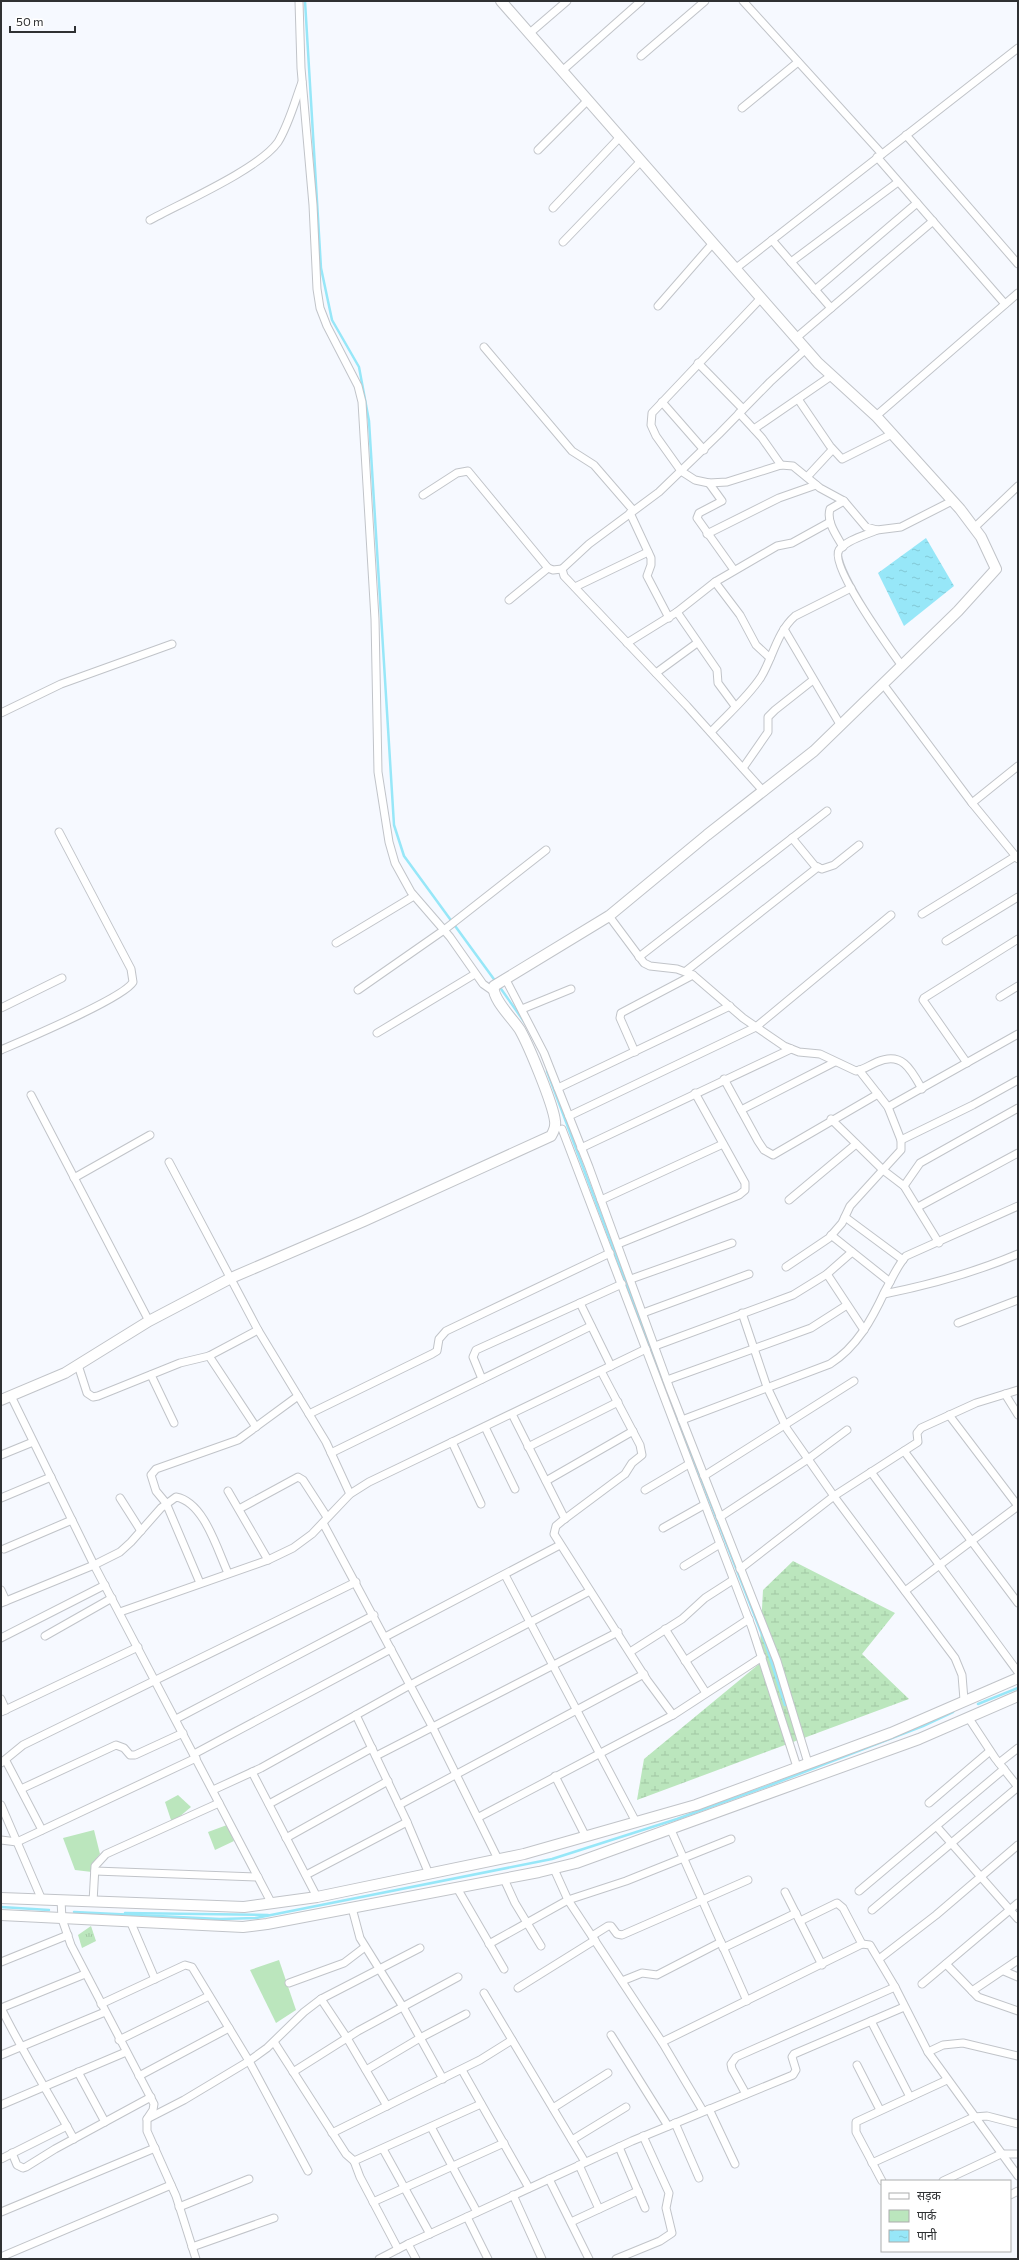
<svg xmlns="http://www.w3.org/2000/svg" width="1019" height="2260" font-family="Commissioner,'Noto Sans Devanagari',sans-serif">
<defs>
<pattern id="wetland-marsh" width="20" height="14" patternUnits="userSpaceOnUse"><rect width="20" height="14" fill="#bbe6bd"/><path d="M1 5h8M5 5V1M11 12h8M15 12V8" fill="none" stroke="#a1c6a3"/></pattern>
<pattern id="park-tufts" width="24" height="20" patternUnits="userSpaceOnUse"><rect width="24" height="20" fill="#bbe6bd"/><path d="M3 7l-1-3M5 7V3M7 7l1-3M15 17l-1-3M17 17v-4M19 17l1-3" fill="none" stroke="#a1c6a3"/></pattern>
<pattern id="water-ripples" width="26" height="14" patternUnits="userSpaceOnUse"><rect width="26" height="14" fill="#97e7f8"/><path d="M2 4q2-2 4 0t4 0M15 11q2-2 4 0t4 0" fill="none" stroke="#82c7d5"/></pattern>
</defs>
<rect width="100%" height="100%" fill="#f6f9ff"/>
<g fill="#bbe6bd">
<polygon points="178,1795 191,1807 172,1823 165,1802"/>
<polygon points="227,1825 234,1841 215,1850 208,1832"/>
<polygon points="94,1830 100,1854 95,1860 92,1872 75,1870 63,1838"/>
<polygon points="279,1960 296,2010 276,2023 250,1970"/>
</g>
<polygon fill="url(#wetland-marsh)" points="793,1561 895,1613 862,1654 909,1699 637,1800 644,1759 759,1664 763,1590"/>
<polygon fill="url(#park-tufts)" points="91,1926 96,1941 82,1948 78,1935"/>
<polygon fill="url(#water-ripples)" points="926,538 954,586 904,626 878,573"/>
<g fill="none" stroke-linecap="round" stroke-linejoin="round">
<g stroke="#97e7f8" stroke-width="2.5">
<polyline points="305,1 321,268 332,320 359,367 369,421 394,825 404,856 496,982"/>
<polyline points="499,986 525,1023"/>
<polyline points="547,1071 661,1376 766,1645 785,1705"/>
<polyline points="978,1704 1018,1688"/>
<polyline points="1,1907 49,1910"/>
<polyline points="74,1912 220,1919 256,1918 552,1859 677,1819 768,1786 923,1726 953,1712"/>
<polyline points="125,1913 268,1915"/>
</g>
<g stroke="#c1c4c9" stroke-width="9">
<g id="street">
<polyline points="299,1 301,68 313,205 317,289 320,308 327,326 358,386 362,402 375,619 378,772 389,842 395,863 411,892 450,937 483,984 493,991"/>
<polyline points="743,1 882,154"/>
<polyline points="531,32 567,1"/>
<polyline points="641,56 705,1"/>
<polyline points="563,70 641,1"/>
<polyline points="742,108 798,62"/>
<polyline points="906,135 1018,264"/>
<polyline points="538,150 588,100"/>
<polyline points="877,157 1005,304"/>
<polyline points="553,208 620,137"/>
<path d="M 150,220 C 181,203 259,169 278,142 C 289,124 295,101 302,82"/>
<polyline points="772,240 831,308"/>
<polyline points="563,242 641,161"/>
<polyline points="791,262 898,182"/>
<polyline points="735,269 1018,48"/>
<polyline points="815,290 917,203"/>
<polyline points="761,298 652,413 651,425 656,436 681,471 695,480 709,483 727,482 781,465 793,466 820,488 844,501 866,527 877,530 901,527 952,501"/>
<polyline points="658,306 713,243"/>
<polyline points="796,338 933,221"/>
<polyline points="484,347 572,451 594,465 633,510"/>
<polyline points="698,363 743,409"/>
<polyline points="798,399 830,446 842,459 892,434"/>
<polyline points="662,402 704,450"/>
<polyline points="739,413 762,438 781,465"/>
<polyline points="876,416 1018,293"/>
<polyline points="754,429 831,376"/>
<polyline points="807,477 832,450"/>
<polyline points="709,483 722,501 699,513 697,518 734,570"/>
<polyline points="423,495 457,473 468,471 548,568 553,570 562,569"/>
<polyline points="630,513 651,558 651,565 647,576 669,618"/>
<polyline points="974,528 1018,486"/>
<path d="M 877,530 C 866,535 846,540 839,550 C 829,565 890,649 902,666"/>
<polyline points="707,534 779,498 816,485"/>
<path d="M 843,547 C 837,536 826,522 830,509 L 844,501"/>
<polyline points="715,582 740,615 756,645 770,658"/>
<polyline points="575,587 648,552"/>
<polyline points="509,600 548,568"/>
<polyline points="677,612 717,670 718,683 735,706"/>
<polyline points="784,629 841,726"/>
<polyline points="627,643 677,612 715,582 777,546 792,543 830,522"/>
<polyline points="656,673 697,643"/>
<polyline points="883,684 972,803 1018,859"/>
<polyline points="1,713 61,684 172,644"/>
<path d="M 711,732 C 727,715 748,697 761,677 C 773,657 777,632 795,616 L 851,588"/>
<polyline points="743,768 768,732 768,717 775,710 813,680"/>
<polyline points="764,792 687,706 564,576 562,569 589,544 659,492 719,434 770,382 806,349"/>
<polyline points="972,803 1018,766"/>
<polyline points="792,838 815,866 822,869 834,865 859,845"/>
<polyline points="922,914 1016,856"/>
<path d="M 609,916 L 644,963 L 650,966 L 677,969 L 693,975 L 743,1018 L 784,1046 L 799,1052 L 820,1054 L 856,1071 C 863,1070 870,1065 877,1062 C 902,1051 911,1069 922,1089"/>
<polyline points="946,941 1018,897"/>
<polyline points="336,943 414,896"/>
<polyline points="639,957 827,811"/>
<polyline points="686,971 818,867"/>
<polyline points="505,978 544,1053 589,1167 670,1389 777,1661 808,1763"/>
<polyline points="358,990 444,930 546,850"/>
<polyline points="1000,997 1018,986"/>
<polyline points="1,1008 62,978"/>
<polyline points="522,1009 571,989"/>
<polyline points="377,1033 475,974"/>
<path d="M 1,1050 C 24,1040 124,998 133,982 L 131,969 L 59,832"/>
<polyline points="635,1052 620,1018 621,1013 693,975"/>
<polyline points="967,1063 923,1000 924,998 1018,939"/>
<polyline points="724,1079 758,1141 764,1150 773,1155 878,1094"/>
<polyline points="558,1088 730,1006"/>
<polyline points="31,1095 149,1321"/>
<polyline points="888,1107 1018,1034"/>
<polyline points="741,1110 835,1062"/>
<polyline points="569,1116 756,1027 891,915"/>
<polyline points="831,1119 883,1170 904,1186 939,1243"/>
<polyline points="562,1129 752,1628 797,1767"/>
<polyline points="901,1140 973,1105 1018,1080"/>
<polyline points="581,1148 791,1049"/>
<polyline points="169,1162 258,1330 326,1442 350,1494"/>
<polyline points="74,1178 150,1135"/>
<polyline points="904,1186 920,1163 1018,1108"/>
<polyline points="601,1200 723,1144"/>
<polyline points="789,1200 856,1144"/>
<polyline points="918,1207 1018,1153"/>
<polyline points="845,1217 903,1260"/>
<polyline points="831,1235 890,1282"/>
<polyline points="618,1244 739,1195 745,1190 745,1183 695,1093"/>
<polyline points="786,1267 829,1238 842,1223 850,1206 901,1150 901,1140 888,1107 859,1070"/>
<polyline points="827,1274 864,1330"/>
<polyline points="631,1279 732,1243"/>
<path d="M 884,1294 C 929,1285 976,1272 1018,1254"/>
<polyline points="580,1303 611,1366"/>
<polyline points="643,1313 749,1274"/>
<polyline points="742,1313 767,1387 787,1429 836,1499 955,1658 962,1675 964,1700"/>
<polyline points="958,1323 1018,1300"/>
<polyline points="655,1346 793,1295 827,1274 852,1252"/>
<polyline points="209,1356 256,1427"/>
<polyline points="78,1365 87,1393 93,1397 98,1396 180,1363 209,1356 258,1330"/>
<polyline points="601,1371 640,1445 642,1455 632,1463 625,1474 562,1521 556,1526 554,1534 647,1680 673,1715"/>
<polyline points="151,1375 174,1423"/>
<polyline points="482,1379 473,1357 476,1350 622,1284"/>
<polyline points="667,1380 811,1328 847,1305"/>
<polyline points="1005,1394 1018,1415"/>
<polyline points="11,1396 94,1565 272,1904 269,1904"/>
<polyline points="309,1414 432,1354 437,1351 439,1339 446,1331 610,1253"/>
<polyline points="512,1414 565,1519"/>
<polyline points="949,1415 1018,1506"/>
<path d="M 682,1420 L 830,1364 C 857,1347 872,1319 885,1291 C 892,1279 897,1266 906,1256 L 1018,1206"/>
<polyline points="485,1427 515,1489"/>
<polyline points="452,1442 481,1504"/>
<polyline points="528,1447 618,1402"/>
<polyline points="904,1451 1018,1603"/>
<polyline points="331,1453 591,1326"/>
<polyline points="1,1455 33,1442"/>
<polyline points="871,1472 1018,1672"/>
<polyline points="704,1476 854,1381"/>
<polyline points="546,1481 633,1431"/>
<polyline points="645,1490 689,1464"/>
<polyline points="228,1491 268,1560"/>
<polyline points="1,1498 51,1477"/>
<polyline points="120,1498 141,1531"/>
<polyline points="239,1509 298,1477 303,1480 327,1517"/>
<polyline points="720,1517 808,1459 847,1430"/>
<polyline points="323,1523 433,1728 498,1859"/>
<polyline points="663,1528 704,1505"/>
<polyline points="4,1549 72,1520"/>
<polyline points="684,1566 720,1544"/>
<polyline points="740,1569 834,1496 918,1442 917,1433 921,1428 976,1403 1018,1390"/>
<polyline points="505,1575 636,1822"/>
<polyline points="200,1583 166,1503 156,1491 151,1475 156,1469 238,1440 298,1396"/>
<polyline points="1,1590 6,1601"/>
<polyline points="905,1591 1018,1506"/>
<path d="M 1,1603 L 94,1565 L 120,1552 L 131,1542 L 161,1508 L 176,1497 C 204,1502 217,1549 228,1573"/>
<polyline points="120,1612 268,1560 293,1548 312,1534 350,1494 369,1482 646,1349"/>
<polyline points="665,1629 706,1693"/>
<polyline points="45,1636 112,1598"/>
<polyline points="385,1637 560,1545"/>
<polyline points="1,1638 105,1585"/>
<polyline points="630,1652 682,1619 705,1598 733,1580"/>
<polyline points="685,1661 749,1619"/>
<polyline points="1,1699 6,1710"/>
<polyline points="1,1712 138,1647"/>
<polyline points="356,1715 407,1822 429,1874"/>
<polyline points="968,1717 995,1758 1018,1787"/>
<polyline points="176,1719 374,1615"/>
<polyline points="194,1754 391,1649"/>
<polyline points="376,1756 618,1632"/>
<polyline points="6,1761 42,1830"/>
<polyline points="1,1763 23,1745 356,1582"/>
<polyline points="999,1763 1018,1748"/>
<polyline points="252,1772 317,1897"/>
<polyline points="555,1776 586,1837"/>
<polyline points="21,1789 116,1745 124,1748 130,1755 135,1755 183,1733"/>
<polyline points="213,1790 261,1768 410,1685 590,1591"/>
<polyline points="929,1803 990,1751"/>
<polyline points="269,1804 372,1748"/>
<polyline points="1,1805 42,1900"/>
<polyline points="399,1805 644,1674"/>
<polyline points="479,1817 673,1715 762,1657"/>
<polyline points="937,1827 1018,1919"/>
<polyline points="671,1830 747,2001"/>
<polyline points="286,1838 388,1781"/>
<polyline points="1,1840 17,1842 196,1758"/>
<polyline points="554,1869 568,1900 662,2042 703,2111"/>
<polyline points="95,1871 258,1877"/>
<polyline points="306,1875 407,1822"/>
<polyline points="504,1879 515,1903 541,1946"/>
<polyline points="457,1888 504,1969"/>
<polyline points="859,1891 1004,1769"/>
<polyline points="785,1892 822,1965"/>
<polyline points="61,1900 62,1919 71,1945 154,2104 153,2110 147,2119 147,2131 176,2196 196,2259"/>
<polyline points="93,1902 95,1866 106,1854 219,1803"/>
<polyline points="352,1908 360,1938 403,2007 443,2079"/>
<polyline points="872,1910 1018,1787"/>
<polyline points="800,1921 837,1903 843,1908 862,1944"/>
<polyline points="131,1923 155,1979"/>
<polyline points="592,1936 608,1926 611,1926 617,1934 622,1935 748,1880"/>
<polyline points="489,1944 568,1900 626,1881 731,1839"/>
<polyline points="723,1948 796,1913"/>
<polyline points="879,1959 936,1915 1018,1845"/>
<polyline points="1,1962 68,1935"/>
<polyline points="946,1964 978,1997 1018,2011"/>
<polyline points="1004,1971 1018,1977"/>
<polyline points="622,1981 642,1973 657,1975 721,1942"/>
<polyline points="289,1983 344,1963 365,1947"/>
<polyline points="922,1984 1018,1903"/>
<polyline points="518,1988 595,1940"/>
<polyline points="972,1991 1018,1960"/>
<polyline points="484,1993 585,2162"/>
<polyline points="321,1999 347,2038 387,2106"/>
<polyline points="101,2004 185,1965 192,1967 249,2061 308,2171"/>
<path d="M 1,2008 C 23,2053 50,2095 74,2139"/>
<polyline points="1,2008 85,1974"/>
<polyline points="871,2021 910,2097"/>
<polyline points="611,2035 668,2126"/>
<polyline points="119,2040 209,1996"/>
<polyline points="274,2042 346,2154 354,2161 481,2104"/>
<polyline points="662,2042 862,1944 870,1945 895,1987 928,2052 1018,2176"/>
<polyline points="928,2052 943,2045 963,2043 1018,2056"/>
<polyline points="1,2055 105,2012"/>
<polyline points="857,2065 880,2110"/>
<polyline points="366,2070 420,2038 466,2014"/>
<polyline points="462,2070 529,2188"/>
<polyline points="78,2072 105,2122"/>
<polyline points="293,2072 358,2031 458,1977"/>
<polyline points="139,2076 229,2028"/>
<polyline points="746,2094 732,2069 731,2064 736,2057 895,1987"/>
<polyline points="1,2105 126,2052"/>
<polyline points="553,2108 608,2073"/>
<polyline points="709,2109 735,2164"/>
<polyline points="147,2119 184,2100 249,2061 267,2048 304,2012 321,1999 420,1948"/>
<polyline points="675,2123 699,2178"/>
<polyline points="431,2127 477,2212"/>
<polyline points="332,2133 480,2060 512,2040"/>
<polyline points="572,2140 626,2107"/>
<polyline points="619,2147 645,2208"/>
<polyline points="383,2149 430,2234"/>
<polyline points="12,2153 17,2165 23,2168 26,2167 55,2149 151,2097"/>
<polyline points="1,2159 67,2126"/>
<polyline points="354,2161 360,2177 398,2249"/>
<polyline points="872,2163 974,2117 987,2116 1018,2124"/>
<polyline points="579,2165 599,2209"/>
<polyline points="549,2179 589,2259"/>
<polyline points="882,2181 856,2132 856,2122 947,2080"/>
<polyline points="943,2181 1001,2154 1018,2154"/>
<polyline points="513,2195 542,2259"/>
<polyline points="1010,2195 1018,2191"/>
<polyline points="373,2202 504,2143"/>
<polyline points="179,2207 249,2179"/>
<polyline points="1,2212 155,2148"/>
<polyline points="467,2217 488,2259"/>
<polyline points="571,2222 638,2191"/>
<polyline points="408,2244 416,2259"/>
<polyline points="192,2247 274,2218"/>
<polyline points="1,2257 171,2185"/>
<polyline points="379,2259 408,2244 632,2141 793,2075 796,2070 792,2057 794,2054 904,2007"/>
<polyline points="616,2259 660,2241 672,2233 666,2208 669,2193 643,2136"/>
</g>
</g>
<g stroke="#c1c4c9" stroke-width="12">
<g id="secondary">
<path d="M 1,1400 L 65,1373 L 149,1321 L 231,1278 L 364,1221 L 551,1136 C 554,1131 556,1127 555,1121 C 553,1104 529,1046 520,1030 C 513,1019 491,998 494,986 L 609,916 L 707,835 L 814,751 L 958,611 L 996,569 L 981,537 L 960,509 L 876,416 L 818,363 L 501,1"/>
<polyline points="1,1898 244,1907 317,1897 524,1854 696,1805 891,1733 1018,1678"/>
<polyline points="1,1915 243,1927 267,1924 539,1872 576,1863 919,1739 1018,1696"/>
</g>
</g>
<use href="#street" stroke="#fff" stroke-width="7"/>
<use href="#secondary" stroke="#fff" stroke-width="10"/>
</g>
<rect width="1019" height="2260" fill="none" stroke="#2f3133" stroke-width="4"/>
<rect x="881" y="2180" width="130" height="72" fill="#ffffff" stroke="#acadad"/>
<rect x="889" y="2193" width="20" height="6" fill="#ffffff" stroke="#acadad"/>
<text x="917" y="2200" font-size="12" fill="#2f3133">सड़क</text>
<rect x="889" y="2210" width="20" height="12" fill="#bbe6bd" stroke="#acadad"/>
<text x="917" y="2220" font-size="12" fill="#2f3133">पार्क</text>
<rect x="889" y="2230" width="20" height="12" fill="url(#water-ripples)" stroke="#acadad"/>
<text x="917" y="2240" font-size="12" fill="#2f3133">पानी</text>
<path d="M10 26v6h65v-6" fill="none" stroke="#2f3133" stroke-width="2"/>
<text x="16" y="26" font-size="12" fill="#2f3133" stroke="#ffffff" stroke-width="3" paint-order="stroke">50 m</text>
</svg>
